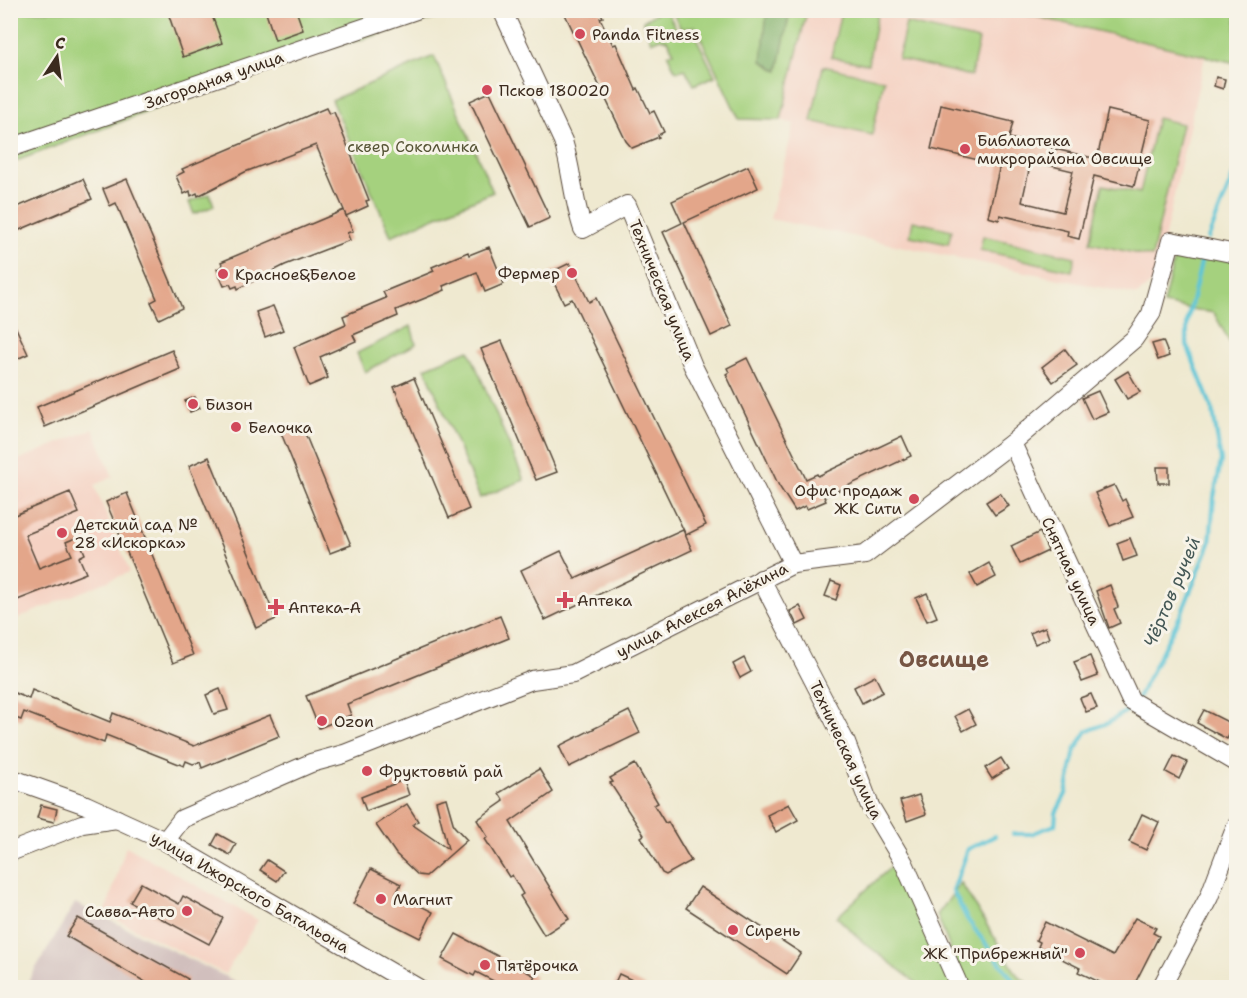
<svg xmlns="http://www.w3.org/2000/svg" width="1247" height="998" font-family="'Shantell Sans',sans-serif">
<rect width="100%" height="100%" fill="#f7f3e8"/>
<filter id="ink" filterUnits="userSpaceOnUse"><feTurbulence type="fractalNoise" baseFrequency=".0167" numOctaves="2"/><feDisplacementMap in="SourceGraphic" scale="12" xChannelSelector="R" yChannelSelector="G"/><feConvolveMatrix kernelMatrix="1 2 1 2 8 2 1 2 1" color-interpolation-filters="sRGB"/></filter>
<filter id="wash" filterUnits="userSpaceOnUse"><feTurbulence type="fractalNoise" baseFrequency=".008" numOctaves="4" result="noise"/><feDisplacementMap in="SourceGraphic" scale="24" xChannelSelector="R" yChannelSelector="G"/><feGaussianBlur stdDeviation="1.35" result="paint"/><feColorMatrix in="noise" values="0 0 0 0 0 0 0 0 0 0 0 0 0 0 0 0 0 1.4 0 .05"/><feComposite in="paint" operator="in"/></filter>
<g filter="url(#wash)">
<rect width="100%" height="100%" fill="#efe9d0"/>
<g fill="#f5d2c3">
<polygon points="807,11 1012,11 1205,56 1155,281 1137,295 770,219 794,124 781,120"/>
<polygon points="93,429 113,477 94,485 130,572 11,621 11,463"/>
<polygon points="126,846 258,920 225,974 105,914"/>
</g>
<polygon fill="#d1bfbd" points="75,903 247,987 24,988"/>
<g fill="#a5d17e" stroke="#707e4e" stroke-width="1.5">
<polygon points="661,10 667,11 679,35 692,29 715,76 694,85 685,69 679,71 675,70 668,55 674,52 667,40 660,38 651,42 643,21"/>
<polygon points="11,11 462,11 269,66 11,163"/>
<polygon points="672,11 807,11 781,120 739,119 695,26 681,29"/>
<polygon points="841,11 878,11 868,64 831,57"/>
<polygon points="1012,11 1236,11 1236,63 1205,56"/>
<polygon points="906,23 979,40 971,76 898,59"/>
<polygon points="434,56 493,192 391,236 332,100"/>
<polygon points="823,66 884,80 872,135 811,121"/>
<polygon points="1157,118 1182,124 1152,257 1090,243 1103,185 1140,193"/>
<polygon points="210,194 214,206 194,214 189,202"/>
<polygon points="913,221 952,230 948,244 910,236"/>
<polygon points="983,236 1075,257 1072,271 980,250"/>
<polygon points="1177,247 1236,259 1236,354 1214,313 1163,304"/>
<polygon points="411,326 416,344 365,372 357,353"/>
<polygon points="469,350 524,480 480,498 425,368"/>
<polygon points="895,863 955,987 922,987 863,942 837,917"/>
<polygon points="961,883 1018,976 1034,987 965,987 937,915"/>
</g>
<polygon fill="#84b36d" stroke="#606e46" stroke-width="1.5" points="767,11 790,11 778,71 762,61"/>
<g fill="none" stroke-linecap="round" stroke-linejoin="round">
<g stroke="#5bc5d7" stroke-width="4">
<polyline points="1208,239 1236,169"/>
<polyline points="1137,700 1182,612 1210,543 1214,497 1221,461 1213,411 1187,345 1187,323 1202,258"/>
<polyline points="1013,834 1031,834 1055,825 1056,813 1066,794 1075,750 1087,731 1108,723 1131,708"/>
<polyline points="995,836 968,849 953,891 967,919 1019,988"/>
</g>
</g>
<g id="blocks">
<g fill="#e3a68a" fill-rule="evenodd">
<polygon points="167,10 210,10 222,43 183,57"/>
<polygon points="265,10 296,10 303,30 275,40"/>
<polygon points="563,10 599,10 603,17 600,18 613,45 616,44 636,90 638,88 650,113 654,111 664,132 658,135 659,137 632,148 626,141"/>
<polygon points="1216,77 1225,79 1223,89 1214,86"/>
<polygon points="490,92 550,218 530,227 470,101"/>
<path d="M 941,105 L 1013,122 L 1009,138 L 1097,159 L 1108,110 L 1150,120 L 1134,186 L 1094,176 L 1079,239 L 1067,236 L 1068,231 L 1000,215 L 999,220 L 988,217 L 1000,165 L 931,149 ZM 1031,161 L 1073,171 L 1063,212 L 1022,202 Z"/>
<polygon points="326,108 329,114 334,112 369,200 366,201 368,206 346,216 344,211 353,231 347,233 350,240 285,265 238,289 237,286 232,288 230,284 224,286 217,269 223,266 221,262 344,210 333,185 316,145 245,172 198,196 197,193 191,196 190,191 184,194 176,176 184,172 182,169"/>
<polygon points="748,166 758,188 684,222 732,326 711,336 663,232 682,223 672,201"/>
<polygon points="83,179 92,199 10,234 10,210"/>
<polygon points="127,179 182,308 159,319 151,302 157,299 116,203 110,206 103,189"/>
<polygon points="489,247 504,284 485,292 477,272 443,286 445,290 396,310 398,316 353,335 356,341 320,357 328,378 309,386 294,347 346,324 343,316 386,298 383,292 434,271 432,267 468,252 469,255"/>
<polygon points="570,263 589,302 596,298 706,525 686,535 572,299 564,303 549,273"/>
<polygon points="273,306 283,330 265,337 256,312"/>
<polygon points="10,315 28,354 10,362"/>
<polygon points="502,341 557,472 536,480 481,349"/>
<polygon points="1163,341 1169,356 1158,360 1152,344"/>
<polygon points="1065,349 1077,365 1053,382 1042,367"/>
<polygon points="172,350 180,369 45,427 37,407"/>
<polygon points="747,358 806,479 817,474 818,476 902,436 911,456 824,497 826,501 807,509 805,506 795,511 779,486 726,374 729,372 727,368"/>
<polygon points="1128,371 1140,392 1127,399 1115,379"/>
<polygon points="414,378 469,509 449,518 394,387"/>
<polygon points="1098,391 1108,412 1092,419 1082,398"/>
<polygon points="195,397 200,408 190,412 185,401"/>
<polygon points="301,424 351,545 330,553 281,433"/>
<polygon points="209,457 276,619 256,628 189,466"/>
<polygon points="1157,467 1169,467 1169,483 1158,483"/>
<polygon points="1114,485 1122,501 1125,499 1133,517 1110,526 1095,493"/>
<polygon points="70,492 79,513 25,535 39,568 72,555 66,542 78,537 85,554 79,557 86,573 15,601 10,591 10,517"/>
<polygon points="127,493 193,655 173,663 106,502"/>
<polygon points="1000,493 1009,506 995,515 986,502"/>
<polygon points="683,530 692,550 545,620 521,570 561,551 575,579"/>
<polygon points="1040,532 1048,551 1020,564 1011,546"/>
<polygon points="1130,538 1137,556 1123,561 1117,543"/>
<polygon points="989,563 996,577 977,587 970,574"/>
<polygon points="831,581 841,585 836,600 825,596"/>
<polygon points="1110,585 1118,607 1114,609 1120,623 1109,628 1096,591"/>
<polygon points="927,593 937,617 927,621 916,598"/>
<polygon points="800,606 807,620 797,625 790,611"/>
<polygon points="500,616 509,638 347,704 351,715 319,728 306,696"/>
<polygon points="1045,627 1049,638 1035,644 1030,633"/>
<polygon points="1090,656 1098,676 1082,682 1074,662"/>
<polygon points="744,658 751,672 740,678 733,664"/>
<polygon points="875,676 883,692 862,703 854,687"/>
<polygon points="220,689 228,710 214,714 206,695"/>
<polygon points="32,690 110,722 113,713 194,746 270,715 279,736 202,768 200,762 193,764 186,761 184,766 106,735 104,743 24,712 21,720 10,716 10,691 29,699"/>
<polygon points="1091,694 1097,708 1086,712 1080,698"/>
<polygon points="968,709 976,724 963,731 955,716"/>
<polygon points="1204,710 1234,725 1227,739 1197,723"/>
<polygon points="629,711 640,733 569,767 559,746"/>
<polygon points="1174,756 1187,762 1179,779 1166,772"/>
<polygon points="1001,758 1008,769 992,779 985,768"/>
<polygon points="635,764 658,803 654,805 665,823 668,822 691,861 666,875 662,873 641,837 644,835 610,783 613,782 610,778"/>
<polygon points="539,769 553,792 510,822 569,919 544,935 520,896 523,894 512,875 509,877 485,839 488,837 477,820 504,801 499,793"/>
<polygon points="404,780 409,795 366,811 361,797"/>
<polygon points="919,795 926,814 907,821 900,801"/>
<polygon points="446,798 454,826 467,840 426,876 418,875 396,854 376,825 407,804 418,821 413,825 448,849 436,801"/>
<polygon points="789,804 798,820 776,832 767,815"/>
<polygon points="41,805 57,809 54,822 37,818"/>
<polygon points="1142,814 1159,822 1146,850 1129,842"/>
<polygon points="218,834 236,844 230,855 212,845"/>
<polygon points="267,860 284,871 277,881 260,870"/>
<polygon points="371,869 401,884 396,894 433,912 420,938 353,904"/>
<polygon points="141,883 179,904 183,896 223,918 209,944 130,902"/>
<polygon points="700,887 801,953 787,974 686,908"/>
<polygon points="78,918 188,979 184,987 144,987 147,983 66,936"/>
<polygon points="1135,918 1156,928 1153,933 1159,936 1133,987 1110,987 1078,972 1080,968 1038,947 1040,942 1036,940 1045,922 1113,956"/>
<polygon points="456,934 535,976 528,987 505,987 476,972 474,976 442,959"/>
<polygon points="619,974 647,987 613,987"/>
</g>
</g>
</g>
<g filter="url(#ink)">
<use href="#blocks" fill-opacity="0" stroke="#564739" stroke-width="1.5"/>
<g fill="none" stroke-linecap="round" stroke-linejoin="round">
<g stroke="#564739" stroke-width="20">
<g id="minor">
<path d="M 502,10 L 563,141 C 572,170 573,200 583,229 L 627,205 L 693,366 L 793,564"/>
<polyline points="10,148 416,10"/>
<polyline points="1012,443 1130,699"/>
<polyline points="761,579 846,743 870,806 904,863 960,988"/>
<polyline points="1131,701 1236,762"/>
<polyline points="10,778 86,805 165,841 418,988"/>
<polyline points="165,841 182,819 311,763 344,754 532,680 573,674 793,564 865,555 1012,443 1134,339 1151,314 1171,241 1236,254"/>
<polyline points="10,852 82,824 117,819"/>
<polyline points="1161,988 1209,897 1236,826"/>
</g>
</g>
<use href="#minor" stroke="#fff" stroke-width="18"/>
</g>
</g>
<g fill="#d1495b" stroke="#f7f3e8" stroke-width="2">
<circle cx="580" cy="34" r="6"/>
<circle cx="487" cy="90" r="6"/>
<circle cx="965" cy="149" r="6"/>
<circle cx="572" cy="273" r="6"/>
<circle cx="223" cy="274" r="6"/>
<circle cx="193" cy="404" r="6"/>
<circle cx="236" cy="427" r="6"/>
<circle cx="914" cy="499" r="6"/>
<circle cx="62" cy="533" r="6"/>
<path d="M562 591h6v6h6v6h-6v6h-6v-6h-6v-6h6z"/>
<path d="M273 598h6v6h6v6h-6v6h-6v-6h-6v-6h6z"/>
<circle cx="322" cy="721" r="6"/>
<circle cx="367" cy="771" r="6"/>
<circle cx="381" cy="899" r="6"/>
<circle cx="187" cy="911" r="6"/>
<circle cx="733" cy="930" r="6"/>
<circle cx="1080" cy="953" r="6"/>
<circle cx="485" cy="965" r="6"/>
</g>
<g text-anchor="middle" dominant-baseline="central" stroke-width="6" stroke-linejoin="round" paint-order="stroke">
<g font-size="16" fill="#3b2a1e" stroke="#f7f3e8" text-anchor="start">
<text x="592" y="34">Panda Fitness</text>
<text x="499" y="90">Псков 180020</text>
<text x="977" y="140">Библиотека<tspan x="977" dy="18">микрорайона Овсище</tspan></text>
<text x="560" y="273" text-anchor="end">Фермер</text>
<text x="235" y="274">Красное&amp;Белое</text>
<text x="205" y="404">Бизон</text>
<text x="248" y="427">Белочка</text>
<text x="902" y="490" text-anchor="end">Офис продаж<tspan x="902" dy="18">ЖК Сити</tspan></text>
<text x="74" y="524">Детский сад №<tspan x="74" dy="18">28 «Искорка»</tspan></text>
<text x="577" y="600">Аптека</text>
<text x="288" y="607">Аптека-А</text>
<text x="334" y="721">Ozon</text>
<text x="379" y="771">Фруктовый рай</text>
<text x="393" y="899">Магнит</text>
<text x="175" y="911" text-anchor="end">Савва-Авто</text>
<text x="745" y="930">Сирень</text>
<text x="1068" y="953" text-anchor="end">ЖК "Прибрежный"</text>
<text x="497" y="965">Пятёрочка</text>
</g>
<g font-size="16" fill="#3b2a1e" stroke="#f7f3e8">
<text transform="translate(214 80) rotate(-19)">Загородная улица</text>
<text transform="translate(662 290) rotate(68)">Техническая улица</text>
<text transform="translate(1071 571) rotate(65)">Снятная улица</text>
<text transform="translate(702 610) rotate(-27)">улица Алексея Алёхина</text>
<text transform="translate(846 750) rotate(65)">Техническая улица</text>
<text transform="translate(250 892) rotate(30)">улица Ижорского Батальона</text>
</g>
<g font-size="16" fill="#565436" stroke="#f7f3e8">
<text x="413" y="146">сквер Соколинка</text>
</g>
<g font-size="18" font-style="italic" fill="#455856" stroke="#f7f3e8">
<text transform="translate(1172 592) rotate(-67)">Чёртов ручей</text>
</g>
<g font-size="22" font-weight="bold" fill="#765544" stroke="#f7f3e8">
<text x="944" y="659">Овсище</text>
</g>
</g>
<rect width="1247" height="998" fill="none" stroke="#f7f3e8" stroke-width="36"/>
<g transform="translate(57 57) rotate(13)" stroke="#f7f3e8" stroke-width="4.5" paint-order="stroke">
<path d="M0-4.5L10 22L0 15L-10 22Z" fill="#3b2a1e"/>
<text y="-9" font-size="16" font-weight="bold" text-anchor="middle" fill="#3b2a1e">С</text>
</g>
</svg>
